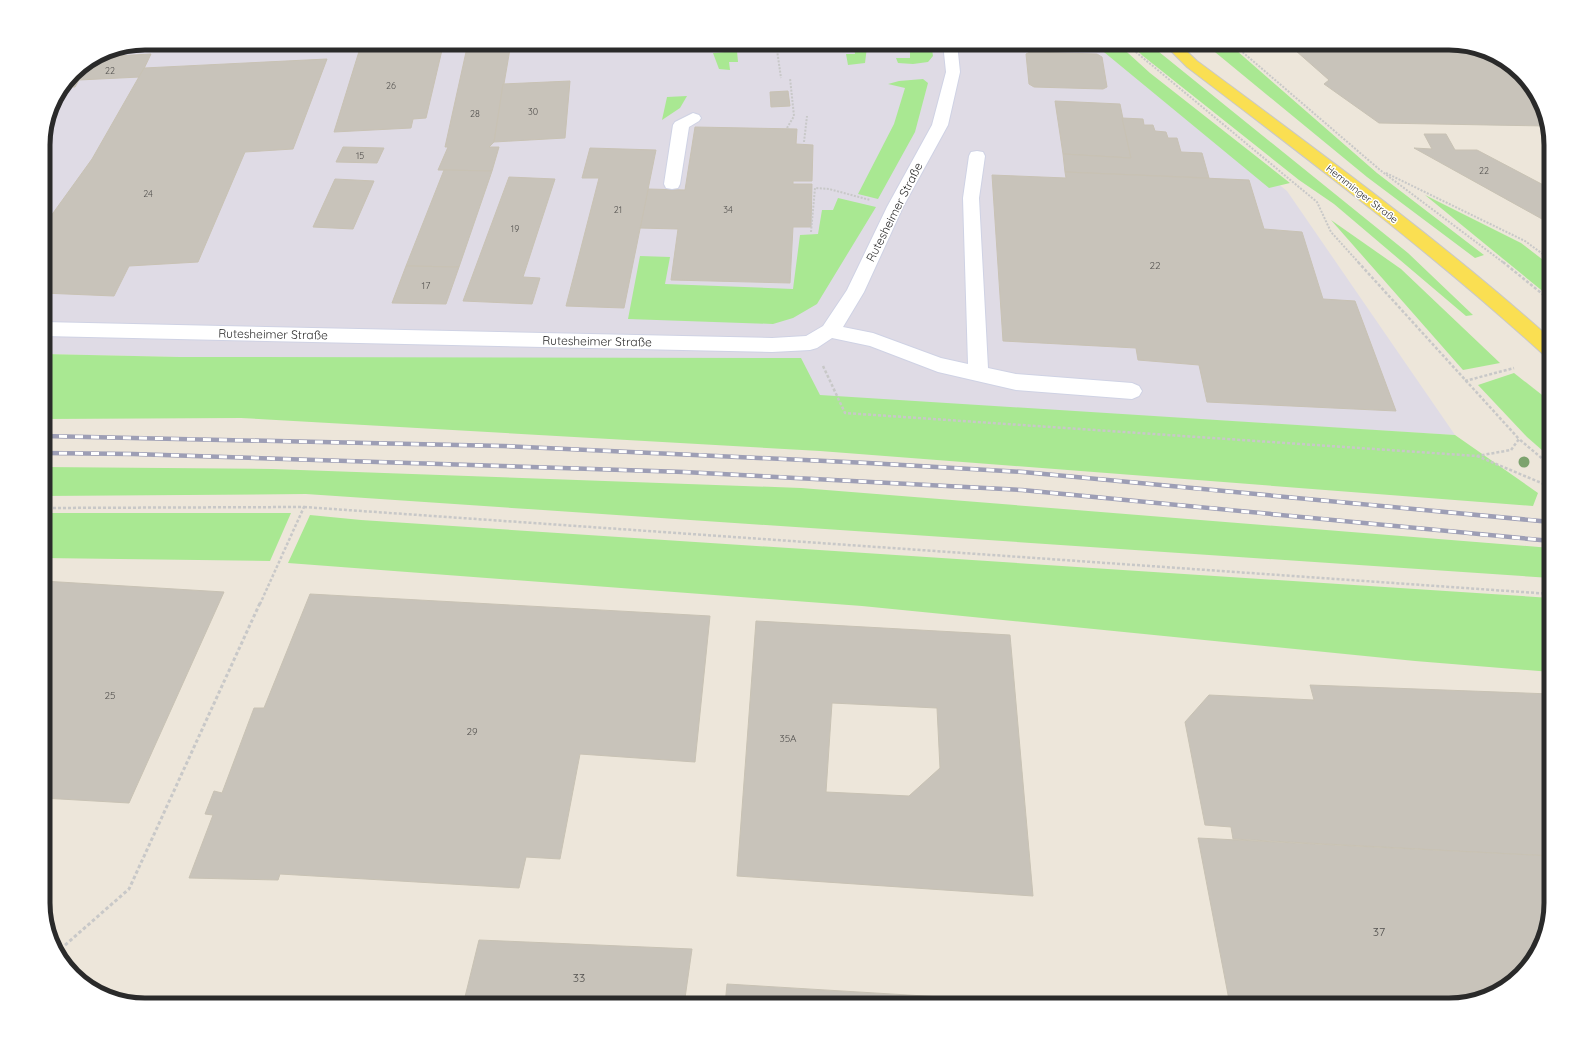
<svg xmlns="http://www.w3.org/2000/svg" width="1594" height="1048" font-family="Quicksand,sans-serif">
<rect width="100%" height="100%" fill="#ede6da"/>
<polygon fill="#dfdbe5" points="145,43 1109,43 1174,102 1287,191 1455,435 180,357 43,354 43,138 51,106 73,73 106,51"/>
<g fill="#a9e892">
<polygon points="910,43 931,43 933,56 928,62 913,64 898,63 896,58 910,58"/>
<polygon points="1093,43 1117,43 1150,73 1290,183 1269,188"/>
<polygon points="1129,43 1148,43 1408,253 1473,315 1466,316 1334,204 1299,180 1143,56"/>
<polygon points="1204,43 1228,43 1377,173 1484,255 1475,258 1367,177"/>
<polygon points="854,46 867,47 865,63 848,65 846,54 855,54"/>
<polygon points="737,51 738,62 729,62 730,70 719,69 713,53"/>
<polygon points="923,79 928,83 915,132 878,199 858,194 894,124 905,88 888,84 899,81"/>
<polygon points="687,96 680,108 662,120 667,97"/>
<polygon points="1425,195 1521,243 1551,266 1551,298"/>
<polygon points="838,198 876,207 817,304 793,318 773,324 628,319 640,256 670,257 665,284 793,289 800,235 818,234 822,210 833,210"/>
<polygon points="1331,220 1401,269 1500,363 1463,370"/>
<polygon points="43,354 180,357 801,358 820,395 1455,435 1538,493 1533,506 820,451 241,418 43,419"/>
<polygon points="1514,373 1551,402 1551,458 1527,437 1478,385"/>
<polygon points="43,467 272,469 801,488 1551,548 1551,578 306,494 43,496"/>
<polygon points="43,513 291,513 270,561 43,558"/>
<polygon points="310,515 361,520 1551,598 1551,672 1415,661 862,606 288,563"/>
</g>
<g fill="#c8c3ba" stroke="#c8c2b4" fill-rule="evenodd">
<polygon points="399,43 431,43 429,51 442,50 426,118 413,119 411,128 334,132 361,45"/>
<polygon points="468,43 511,43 494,142 489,147 499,147 492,171 438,170 448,147 445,147"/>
<polygon points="1287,43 1449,43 1506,60 1537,94 1546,126 1379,123 1324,84 1329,80"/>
<polygon points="1030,52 1097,54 1102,57 1107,87 1103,89 1034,87 1029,84 1026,54"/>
<polygon points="151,54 140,77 79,80 75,87 66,87 63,91 61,91 73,73 97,57"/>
<polygon points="327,59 293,149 245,152 198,262 129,266 114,296 43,293 43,227 92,159 144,68"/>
<polygon points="570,81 565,138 494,142 503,84"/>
<polygon points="788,91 790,106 771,107 770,92"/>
<polygon points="1055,101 1120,104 1131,158 1063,154"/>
<polygon points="1122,118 1143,119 1144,125 1153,125 1155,131 1166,132 1168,138 1177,138 1181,152 1202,153 1209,178 1065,172 1063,154 1131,158"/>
<polygon points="695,127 797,129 796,144 813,145 812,181 793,181 793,184 812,184 811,227 793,227 790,283 671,280 678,229 640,228 648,189 685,190"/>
<polygon points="1424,134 1446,134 1455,150 1477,150 1551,189 1551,224 1414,148 1432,149"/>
<polygon points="343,147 384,148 377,163 336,162"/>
<polygon points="590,148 656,150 624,308 566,306 599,178 582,178"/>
<polygon points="444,170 492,171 459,267 406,266"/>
<polygon points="1065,172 1249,180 1264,229 1302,232 1323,299 1355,301 1396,411 1207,402 1199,365 1138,360 1136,348 1003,341 992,175 1066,178"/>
<polygon points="509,177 555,179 523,277 540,278 532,304 463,301"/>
<polygon points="335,179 374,181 353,229 313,227"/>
<polygon points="406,266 459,267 446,304 392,303"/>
<polygon points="43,581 224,592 129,803 43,798"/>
<polygon points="310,594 710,616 695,762 580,754 560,859 526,857 519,888 280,874 278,880 189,878 213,815 205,814 214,791 222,793 254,708 264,708"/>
<path d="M 756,621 L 1010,635 L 1033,896 L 737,876 ZM 832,703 L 937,708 L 940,768 L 909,796 L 826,792 Z"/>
<polygon points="1310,685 1551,694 1551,856 1233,839 1231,827 1205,825 1185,722 1209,695 1314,700"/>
<polygon points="1198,838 1551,856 1551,903 1534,960 1500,991 1449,1005 1230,1005"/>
<polygon points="479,940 692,949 684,1005 463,1005"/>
<polygon points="727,984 1007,1001 1007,1005 725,1005"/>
</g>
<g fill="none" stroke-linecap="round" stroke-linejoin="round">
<g stroke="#cfd2e4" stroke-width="2">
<g id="minor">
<polygon points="943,43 957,43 960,72 948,125 903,207 864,292 843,327 873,333 941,358 968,364 963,198 969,156 971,152 977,151 983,152 985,156 979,198 988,368 1016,374 1132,383 1139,386 1142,391 1139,396 1132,399 1016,390 938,372 870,346 832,338 817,348 810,350 772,352 43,336 43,322 772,338 806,336 823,326 847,290 887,207 932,125 946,72"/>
<polygon points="693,113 699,115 701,118 699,121 689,127 680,184 678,188 672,189 666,188 664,184 673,125 675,122"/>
</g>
</g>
<g stroke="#c8c8c8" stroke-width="2">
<path id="major" d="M 1163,43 L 1178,43 L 1197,61 C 1318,151 1439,239 1551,339 L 1551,357 L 1544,355 C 1431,252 1309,160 1187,67 Z"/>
</g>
<g stroke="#c8c8c8" stroke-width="2" stroke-dasharray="2 1.5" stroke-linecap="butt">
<polyline points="700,43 702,44"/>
<polyline points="776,43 781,78"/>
<polyline points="1125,43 1317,202 1331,232 1359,263"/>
<polyline points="1232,43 1380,170 1504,263"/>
<polyline points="787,128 794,116 790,78"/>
<polyline points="804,142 807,116"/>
<polyline points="1386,173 1525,241 1551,260"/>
<polyline points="811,232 815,188 829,189 870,200"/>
</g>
<g stroke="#c8c8c8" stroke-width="2.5" stroke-dasharray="3 2" stroke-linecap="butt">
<polyline points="1358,262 1519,439"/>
<polyline points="1503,262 1551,301"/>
<polyline points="823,366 845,413 1477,456 1511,450 1519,439 1551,466"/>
<polyline points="1465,381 1514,368"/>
<polyline points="1477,456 1551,487"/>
<polyline points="304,507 1551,594"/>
<polyline points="43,508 304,507 260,604"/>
</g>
<polyline stroke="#c8c8c8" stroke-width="3" stroke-dasharray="3.5 2.5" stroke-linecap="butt" points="56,953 129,889 260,603"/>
<use href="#minor" fill="#fff" fill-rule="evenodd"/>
<use href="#major" fill="#fadf52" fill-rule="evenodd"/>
<g stroke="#9d9eb5" stroke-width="4.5">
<g id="rail">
<polyline points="43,436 503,446 868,463 1023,472 1551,522"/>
<polyline points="43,453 133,454 684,472 1022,490 1551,541"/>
</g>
</g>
<use href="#rail" stroke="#fff" stroke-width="3" stroke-dasharray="8" stroke-linecap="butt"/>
</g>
<circle fill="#7ca36e" cx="1524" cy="462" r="5.5"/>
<g text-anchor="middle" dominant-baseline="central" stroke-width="3" stroke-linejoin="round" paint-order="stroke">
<g font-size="9" fill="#52504e">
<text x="110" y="70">22</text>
<text x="391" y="85">26</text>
<text x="533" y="111">30</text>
<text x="475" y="113">28</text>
<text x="360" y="155">15</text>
<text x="1484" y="170">22</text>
<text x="148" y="193">24</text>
<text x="618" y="209">21</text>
<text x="728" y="209">34</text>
<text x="515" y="228">19</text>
</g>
<g font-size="10" fill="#2a2a2a" stroke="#fff">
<text transform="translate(1362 194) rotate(38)">Hemminger Straße</text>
</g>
<g font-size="10" fill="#52504e">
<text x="1155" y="265">22</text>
<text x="426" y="285">17</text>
<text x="110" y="695">25</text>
<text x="472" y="731">29</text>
<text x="788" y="738">35A</text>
</g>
<g font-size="12" fill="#2a2a2a" stroke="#fff">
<text transform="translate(894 212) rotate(-63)">Rutesheimer Straße</text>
<text transform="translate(273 334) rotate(1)">Rutesheimer Straße</text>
<text transform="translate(597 341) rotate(1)">Rutesheimer Straße</text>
</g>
<g font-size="12" fill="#52504e">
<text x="1379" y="931">37</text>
<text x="579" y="977">33</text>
</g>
</g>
<path d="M0 0H1594V1048H0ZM145 50H1449A95 95 0 0 1 1544 145V903A95 95 0 0 1 1449 998H145A95 95 0 0 1 50 903V145A95 95 0 0 1 145 50Z" fill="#fff" fill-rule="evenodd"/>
<path fill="none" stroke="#2a2a2a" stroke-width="5" d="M145 50H1449A95 95 0 0 1 1544 145V903A95 95 0 0 1 1449 998H145A95 95 0 0 1 50 903V145A95 95 0 0 1 145 50Z"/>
</svg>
